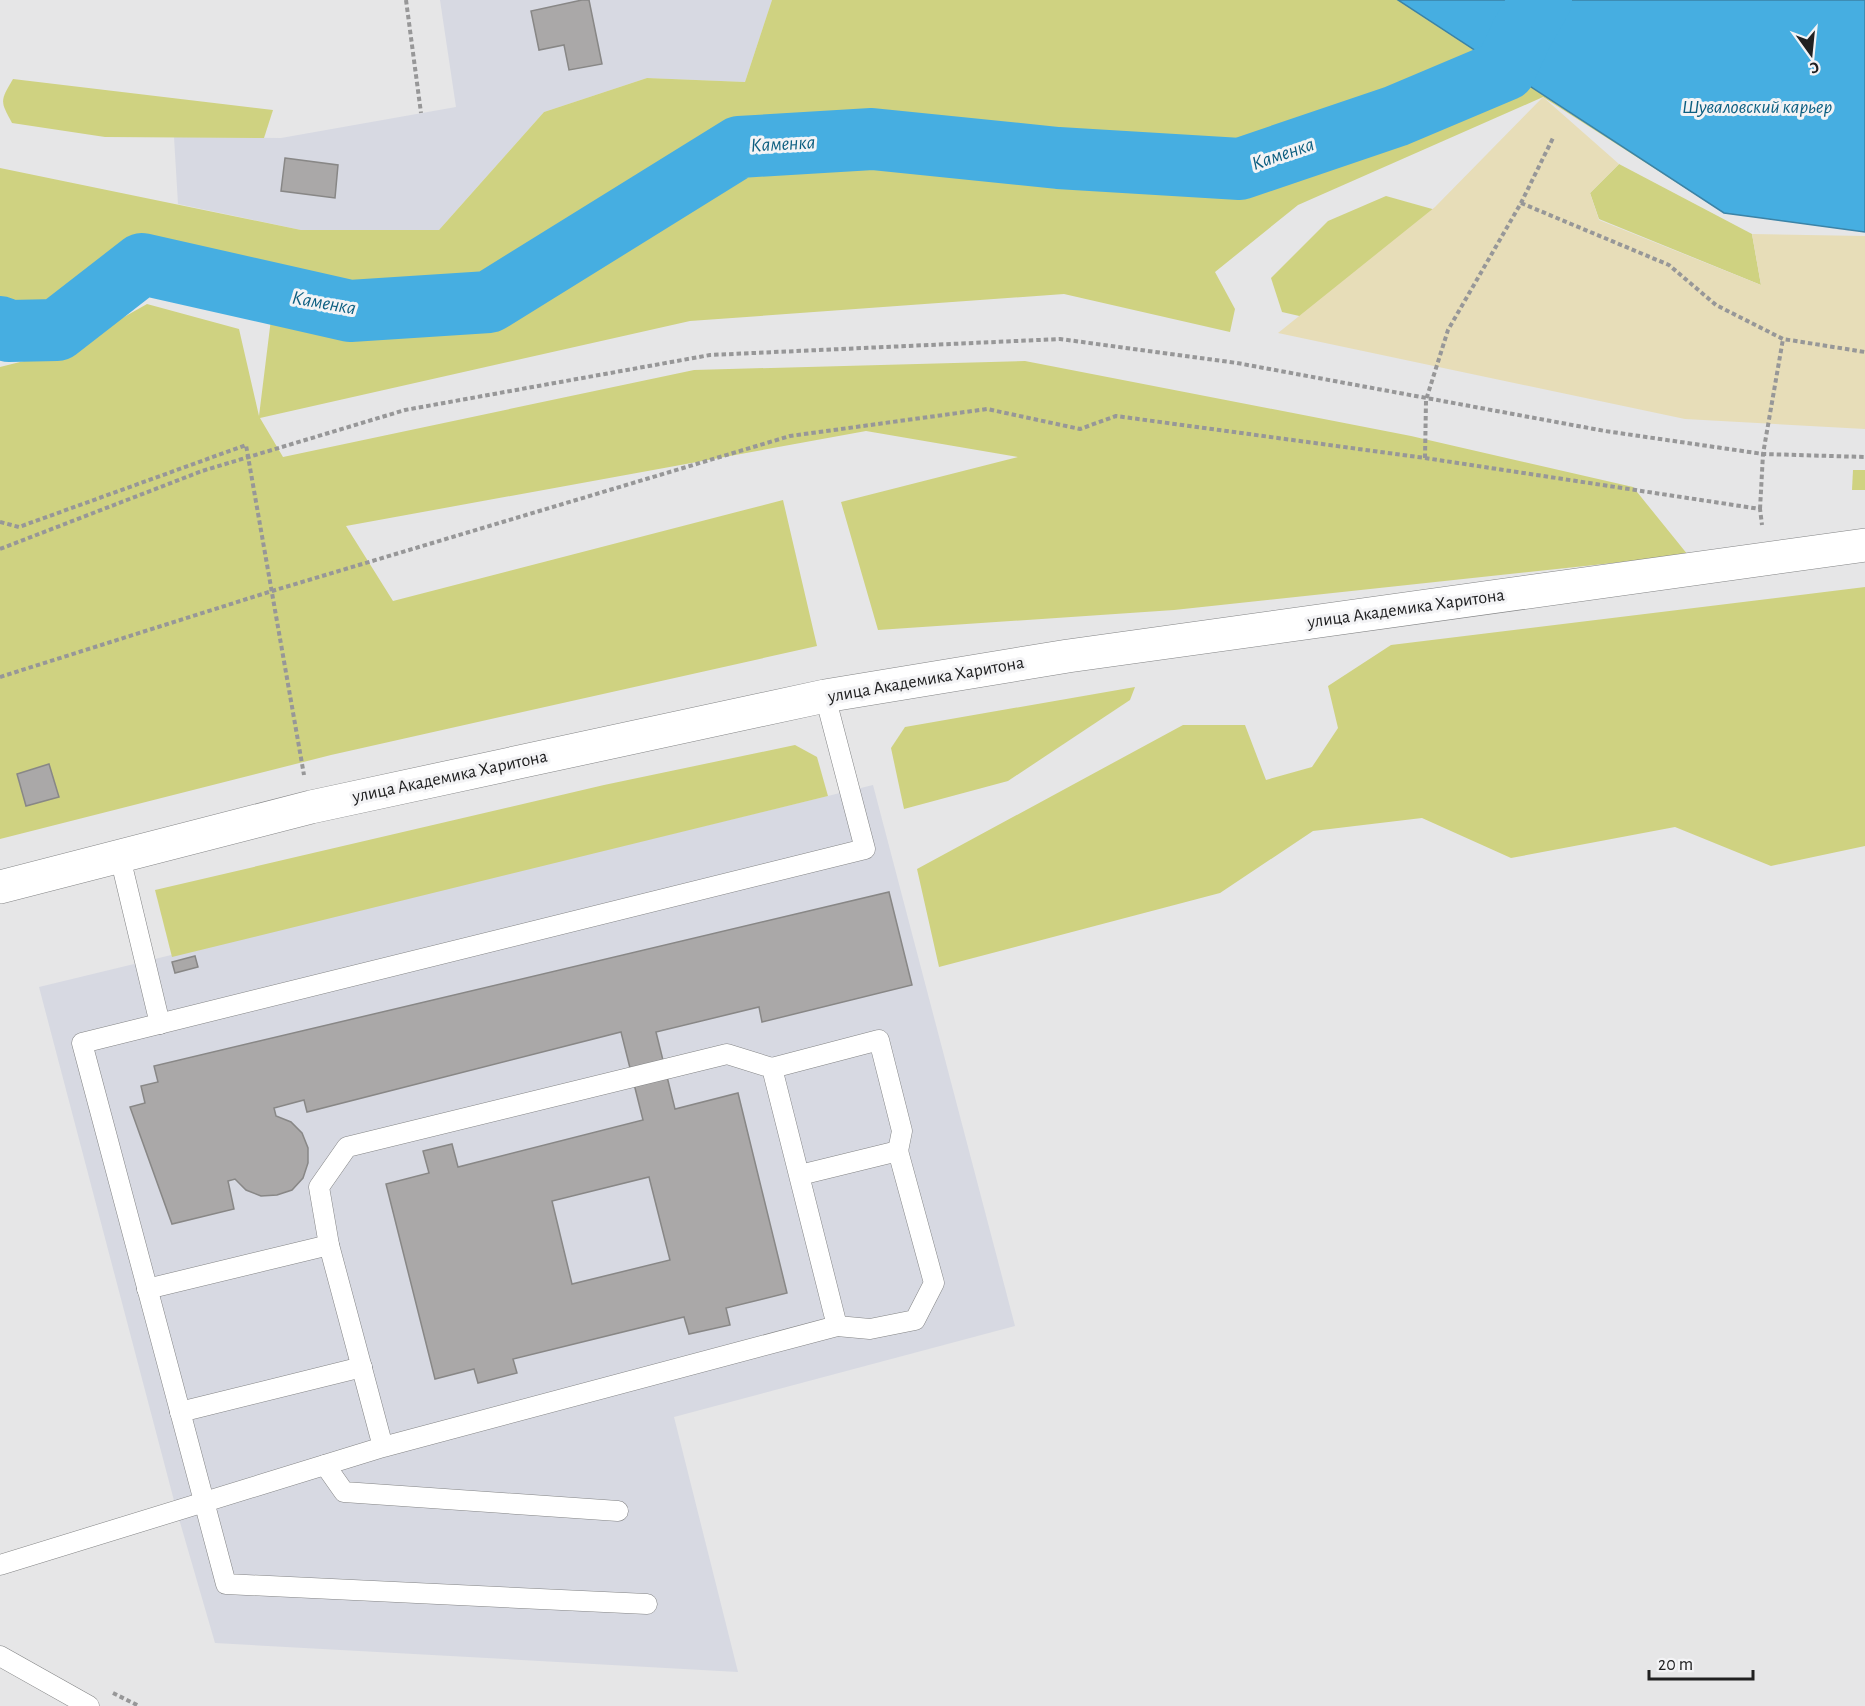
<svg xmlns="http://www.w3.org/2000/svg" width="1865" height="1706" font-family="'Alegreya Sans',sans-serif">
<rect width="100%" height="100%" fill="#e6e6e7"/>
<g fill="#d7d9e2">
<polygon points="440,0 772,0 745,82 647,78 544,112 439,230 301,230 178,204 174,137 281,138 456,107"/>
<polygon points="873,785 1015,1326 674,1417 738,1672 215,1643 177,1512 39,987"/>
</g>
<g fill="#cfd281">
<polygon points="772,0 1480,0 1865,232 1724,213 1543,97 1298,205 1215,272 1235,309 1230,332 1064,294 690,321 260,418 283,457 694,370 1025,361 1411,436 1633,487 1688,555 1174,610 878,630 841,502 1018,457 866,431 346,526 393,601 783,500 817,646 331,755 0,839 0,367 64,351 147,304 239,329 259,416 271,319 144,280 97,312 27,353 0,339 0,168 301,230 439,230 544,112 647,78 745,82"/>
<path d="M 13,79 L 273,110 L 264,138 L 105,137 L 12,123 C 0,101 0,101 13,79 Z"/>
<polygon points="1619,164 1752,234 1761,285 1599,219 1590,193"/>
<polygon points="1386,196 1450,214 1360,330 1282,312 1271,278 1328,221"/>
<polygon points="1853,470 1865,470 1865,490 1852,490"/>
<polygon points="1865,587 1865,846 1771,866 1675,827 1511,858 1422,818 1313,831 1220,893 939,967 917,869 1183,725 1245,725 1266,780 1312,767 1338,728 1328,686 1391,645"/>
<polygon points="1135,687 1130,700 1008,781 904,809 891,748 905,727"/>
<polygon points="795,745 817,757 828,796 172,957 155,890 604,785"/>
</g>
<polygon fill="#e7ddb8" points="1543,97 1619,164 1590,193 1599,220 1761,285 1752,234 1865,236 1865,429 1685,419 1278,333 1435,207"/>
<polygon fill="#46aee1" stroke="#3b83a7" stroke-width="1.5" points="1398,0 1865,0 1865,232 1724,213"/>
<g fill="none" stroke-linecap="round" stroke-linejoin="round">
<polyline stroke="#46aee1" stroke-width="62" points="0,327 9,331 57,330 142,264 350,311 489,302 739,147 872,139 1058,158 1240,169 1396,116 1505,70 1522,33 1541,0"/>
</g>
<g fill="#aaa8a8" stroke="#888786" stroke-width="1.5" fill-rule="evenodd">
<polygon points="582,0 589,0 602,64 569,70 564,45 539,50 531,11"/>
<polygon points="285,158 338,165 335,198 281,191"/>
<polygon points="49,764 59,797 26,806 17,774"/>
<path d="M 889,892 L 912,985 L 762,1022 L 759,1007 L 656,1032 L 675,1109 L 738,1093 L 787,1293 L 726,1308 L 730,1325 L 689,1334 L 684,1317 L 513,1359 L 517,1373 L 478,1383 L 474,1369 L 435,1379 L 386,1184 L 429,1173 L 423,1151 L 452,1144 L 458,1167 L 643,1120 L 621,1032 L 307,1112 L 304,1100 L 274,1108 L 276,1116 L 291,1122 L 302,1133 L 308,1148 L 308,1163 L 303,1178 L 292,1190 L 277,1195 L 261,1196 L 246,1190 L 235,1179 L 228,1181 L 234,1209 L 172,1224 L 130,1107 L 145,1103 L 141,1086 L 158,1082 L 154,1066 ZM 649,1177 L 670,1260 L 572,1284 L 552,1201 Z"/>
<polygon points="195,956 198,967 175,973 172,962"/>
</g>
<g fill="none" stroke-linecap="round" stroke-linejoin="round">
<g stroke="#838485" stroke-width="21">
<g id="service">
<polyline points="120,857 160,1024"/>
<polyline points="772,1068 879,1040 902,1131 898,1151"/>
<polyline points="800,1175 898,1151 934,1283 915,1320 870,1329 837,1326"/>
<polyline points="147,1289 329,1245"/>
<polyline points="180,1412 362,1367"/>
<polyline points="325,1465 344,1492 618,1511"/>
<polyline points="0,1565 383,1447 837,1326 772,1068 727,1054 347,1147 319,1187 329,1245 383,1447"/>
<polyline points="647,1604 226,1584 82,1043 865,849 825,696"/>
<polyline points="0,1656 89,1706"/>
</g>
</g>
<g stroke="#838485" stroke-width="34">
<polyline id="tertiary" points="0,887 311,807 825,696 1068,656 1865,545"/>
</g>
<g stroke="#979798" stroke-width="4" stroke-dasharray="4.5 3" stroke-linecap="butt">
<polyline points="406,0 421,113"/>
<polyline points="1521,203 1669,265 1716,305 1783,339 1865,352"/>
<polyline points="1425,458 1426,400 1448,330 1521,203 1553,138"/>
<polyline points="1760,509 1763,454 1783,339"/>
<polyline points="0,522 19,527 246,445 304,775"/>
<polyline points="0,549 202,471 405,410 710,355 1060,339 1237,363 1605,431 1763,454 1865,457"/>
<polyline points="0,677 272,591 790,436 987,409 1080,429 1116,416 1425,458 1760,509 1762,525"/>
<polyline points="113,1693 139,1706"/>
</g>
<use href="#service" stroke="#fff" stroke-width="20"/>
<use href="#tertiary" stroke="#fff" stroke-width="33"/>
</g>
<g text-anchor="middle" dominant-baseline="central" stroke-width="6" stroke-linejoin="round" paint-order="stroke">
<g font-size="18" fill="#202021" stroke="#f3f3f5">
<text transform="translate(1406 609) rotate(-8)">улица Академика Харитона</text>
<text transform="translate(926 680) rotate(-10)">улица Академика Харитона</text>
<text transform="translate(450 777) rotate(-12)">улица Академика Харитона</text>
</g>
<g font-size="20" font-style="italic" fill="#0c5e80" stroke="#f3f3f5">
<text x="1757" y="107">Шуваловский карьер</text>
<text transform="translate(783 144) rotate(-3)">Каменка</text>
<text transform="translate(1283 154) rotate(-19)">Каменка</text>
<text transform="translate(324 303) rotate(10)">Каменка</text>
</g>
</g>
<g transform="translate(1811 54) rotate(165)" stroke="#f3f3f5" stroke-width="4.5" paint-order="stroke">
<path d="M0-4.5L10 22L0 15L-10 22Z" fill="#202021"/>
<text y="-9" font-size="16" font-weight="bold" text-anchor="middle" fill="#202021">С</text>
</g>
<path d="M1649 1670v9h104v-9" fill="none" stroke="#202021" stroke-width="3"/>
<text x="1658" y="1670" font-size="18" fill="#202021" stroke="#f3f3f5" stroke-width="4.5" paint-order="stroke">20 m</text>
</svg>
